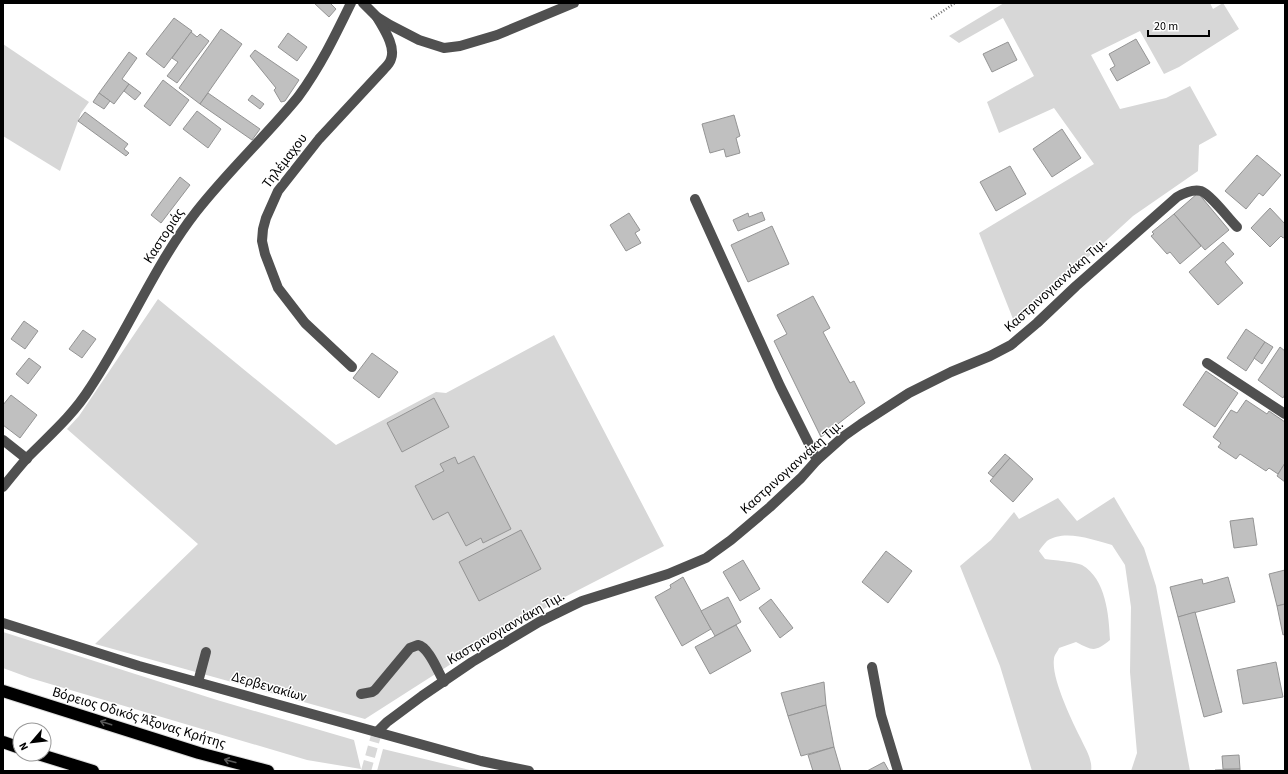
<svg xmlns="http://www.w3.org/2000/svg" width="1288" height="774" font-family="'Source Sans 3',sans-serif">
<rect width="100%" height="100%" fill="#fff"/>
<g fill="#d7d7d7">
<polygon points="1004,3 1210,3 1213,9 1223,3 1239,29 1179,67 1164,74 1140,31 1091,55 1120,109 1166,98 1190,86 1217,135 1199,145 1198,171 1133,216 1015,324 979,233 1094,164 1054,108 999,133 987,102 1034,76 1003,18 959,43 949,36"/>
<polygon points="3,44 89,102 81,113 60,171 3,136"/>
<polygon points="158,299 336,445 436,392 446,393 554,335 664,546 559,600 462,657 365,719 95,644 198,544 67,429 79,416"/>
<path d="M 1114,497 L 1144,548 L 1156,586 L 1190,771 L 1131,771 L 1137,753 L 1130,672 L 1131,607 L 1125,565 L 1112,545 C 1093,540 1065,529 1047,541 C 1044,544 1041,548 1039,551 L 1045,559 C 1053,560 1076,562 1082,565 C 1106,579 1109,615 1110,640 C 1095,652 1093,651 1076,642 L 1059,648 C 1058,651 1054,655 1054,659 C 1051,678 1072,721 1081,739 C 1085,748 1093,760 1091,771 L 1032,771 L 1000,666 L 960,566 L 991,540 L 1014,512 L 1019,519 L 1058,498 L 1077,521 Z"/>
<polygon points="3,632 217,700 354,740 361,769 307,760 30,678 3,668"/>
<polygon points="383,749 474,771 377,771"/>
</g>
<g fill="#c0c0c0" stroke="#949494">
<polygon points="314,3 330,3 336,9 329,17"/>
<polygon points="174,18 192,31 164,68 146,54"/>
<polygon points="221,29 242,44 200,104 179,88"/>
<polygon points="191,32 197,37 200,34 209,41 177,83 167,76 178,62 172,58"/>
<polygon points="288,33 307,47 297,61 278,47"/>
<polygon points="1136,39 1150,63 1117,81 1110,69 1115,66 1109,54"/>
<polygon points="1008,42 1017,60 992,72 983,54"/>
<polygon points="255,50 299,80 285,101 281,102 274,90 276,88 250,56"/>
<polygon points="129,52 137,58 122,79 129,84 114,104 99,93"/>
<polygon points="163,80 189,100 170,126 144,106"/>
<polygon points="129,84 141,93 135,100 124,91"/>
<polygon points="99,93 110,101 104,109 93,102"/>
<polygon points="208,93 260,129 252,140 200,104"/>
<polygon points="252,95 264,104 260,109 248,100"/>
<polygon points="197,111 221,129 208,148 183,129"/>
<polygon points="85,112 128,144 124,149 129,153 126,156 78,121"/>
<polygon points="734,115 740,136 736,138 740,153 726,157 724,149 710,153 702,124"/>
<polygon points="1062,129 1081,158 1052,177 1033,149"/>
<polygon points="1257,155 1281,175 1263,196 1259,193 1246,209 1225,191"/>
<polygon points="1010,166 1026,194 996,211 980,182"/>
<polygon points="180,177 190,185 161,223 151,215"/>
<polygon points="1198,193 1229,230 1205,250 1174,214"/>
<polygon points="1270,208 1285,224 1285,237 1283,238 1281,236 1270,247 1251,228"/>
<polygon points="762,212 765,220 738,231 733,220 748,213 749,217"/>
<polygon points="629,213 640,230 635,233 641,243 626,251 610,225"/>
<polygon points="1174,214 1201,246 1180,264 1170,252 1167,254 1151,236 1154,234 1152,232"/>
<polygon points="772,226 789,264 748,282 731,245"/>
<polygon points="1223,242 1234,254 1225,262 1243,283 1218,305 1189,272"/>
<polygon points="813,296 830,328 823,332 850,383 854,381 865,403 821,437 774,341 787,334 777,315"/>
<polygon points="24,321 38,331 25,349 11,339"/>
<polygon points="1246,329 1265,342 1246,371 1227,358"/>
<polygon points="83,330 96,339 82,358 69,349"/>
<polygon points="1265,342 1273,347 1262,364 1254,358"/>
<polygon points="1280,347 1285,351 1285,394 1283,398 1258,380"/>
<polygon points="372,353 398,372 379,398 353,378"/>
<polygon points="29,358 41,367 28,384 16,374"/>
<polygon points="1206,371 1238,393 1215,427 1183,405"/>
<polygon points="11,395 37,415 20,438 3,425 3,405"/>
<polygon points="434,398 449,427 402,452 387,423"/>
<polygon points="1246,400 1267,414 1269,411 1285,422 1285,463 1278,474 1269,468 1266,471 1240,454 1236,459 1218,447 1221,443 1213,437 1231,410 1237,413"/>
<polygon points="1005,454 1010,458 993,477 988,473"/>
<polygon points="474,456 511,529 483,543 481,538 466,546 448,512 433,520 415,486 444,471 440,464 455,457 458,464"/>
<polygon points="1010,458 1033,479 1013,502 990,481"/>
<polygon points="1285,463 1285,482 1277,476"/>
<polygon points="1253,518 1257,545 1234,548 1230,521"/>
<polygon points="521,530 541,569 479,601 459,562"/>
<polygon points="886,551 912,571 888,603 862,582"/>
<polygon points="743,560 760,589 740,601 723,572"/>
<polygon points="1285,570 1285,604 1277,606 1269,574"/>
<polygon points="683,577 711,629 682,646 655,597 671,588 670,585"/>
<polygon points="1228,577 1235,602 1178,617 1170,587 1202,579 1203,584"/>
<polygon points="728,597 741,622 715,636 701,611"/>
<polygon points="771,599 793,628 780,638 759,608"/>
<polygon points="1285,604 1285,634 1283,635 1277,606"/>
<polygon points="1195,612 1222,712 1204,717 1178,617"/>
<polygon points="736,625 751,651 710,674 695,647"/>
<polygon points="1276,662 1283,697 1243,704 1237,670"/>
<polygon points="824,682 826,705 788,716 781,693"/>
<polygon points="826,705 834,747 801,756 788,716"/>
<polygon points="834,747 841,771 813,771 808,755"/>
<polygon points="1239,755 1240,769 1223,769 1222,756"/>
<polygon points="884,762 889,771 867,771"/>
<polygon points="1240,769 1240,771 1215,771 1215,770"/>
</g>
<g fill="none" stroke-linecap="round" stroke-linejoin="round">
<polyline stroke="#d9d9d9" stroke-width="10" stroke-dasharray="10 5" stroke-linecap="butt" points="366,771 377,732"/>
<g stroke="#dbdbdb" stroke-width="14">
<g id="highway">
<polyline points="3,691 199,753 268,771"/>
<polyline points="3,742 20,748"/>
<polyline points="38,754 93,771"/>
</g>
</g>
<polyline stroke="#727272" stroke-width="2.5" stroke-dasharray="1 2" stroke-linecap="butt" points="931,19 955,3"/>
<g stroke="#505050" stroke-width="10">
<polyline points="363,3 377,17 390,25 419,40 444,48 460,46 497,35 574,3"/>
<polyline points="695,199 780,386 817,460"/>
<polyline points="1207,363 1285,414"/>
<path d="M 352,367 L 305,323 L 278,288 L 265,254 L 262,241 L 263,229 L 266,218 L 278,191 L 319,139 L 384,69 C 387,66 390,63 391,59 C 396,46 383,28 377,17"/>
<polyline points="3,440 27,459"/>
<path d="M 3,487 C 11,477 19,467 28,457 C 51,434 73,415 90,388 C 128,331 154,266 196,212 C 228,171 266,136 298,97 C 320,67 335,36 351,3"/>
<polyline points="3,623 139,666 481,761 529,771"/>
<polyline points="872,667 881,715 898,771"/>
<polyline points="198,682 206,652"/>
<path d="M 361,694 L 372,692 L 375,690 L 410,648 L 418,645 C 429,647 438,672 444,682"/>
<path d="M 377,732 L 387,722 L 422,696 L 472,662 L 539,622 L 582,601 L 668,574 L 706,558 L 731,540 L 770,507 L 801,478 L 817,460 L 844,436 L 861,424 L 909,393 L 951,372 L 990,356 L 1011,345 L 1037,323 L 1076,286 L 1177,197 C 1184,193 1193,189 1201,191 C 1210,194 1230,220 1237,227"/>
</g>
<use href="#highway" stroke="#000" stroke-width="12"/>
</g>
<defs><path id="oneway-shaft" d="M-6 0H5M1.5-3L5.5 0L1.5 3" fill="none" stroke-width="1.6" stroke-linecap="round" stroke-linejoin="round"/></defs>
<g stroke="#595959">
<use href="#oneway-shaft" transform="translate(106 723) rotate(-162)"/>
<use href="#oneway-shaft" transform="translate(230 761) rotate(-165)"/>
</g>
<g text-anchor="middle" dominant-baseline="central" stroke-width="3" stroke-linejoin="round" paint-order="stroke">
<g font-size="14" fill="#000" stroke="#fff">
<text transform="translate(285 161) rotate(-53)">Τηλέμαχου</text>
<text transform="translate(164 236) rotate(-57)">Καστοριάς</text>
<text transform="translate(1056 285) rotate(-42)">Καστρινογιαννάκη Τιμ.</text>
<text transform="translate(792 467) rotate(-42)">Καστρινογιαννάκη Τιμ.</text>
<text transform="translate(506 628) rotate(-30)">Καστρινογιαννάκη Τιμ.</text>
<text transform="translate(269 687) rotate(16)">Δερβενακίων</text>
<text transform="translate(139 718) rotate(17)">Βόρειος Οδικός Άξονας Κρήτης</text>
</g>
</g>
<rect width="1288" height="774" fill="none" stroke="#000000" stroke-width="8"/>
<g transform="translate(32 742) rotate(242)"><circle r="19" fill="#ffffff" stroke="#999999"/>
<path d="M0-3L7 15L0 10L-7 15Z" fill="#000000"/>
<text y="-6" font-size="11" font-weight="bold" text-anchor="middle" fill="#000000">N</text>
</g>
<path d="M1148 30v6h61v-6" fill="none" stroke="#000000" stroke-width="2"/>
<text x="1154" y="30" font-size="12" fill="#000000" stroke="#ffffff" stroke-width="3" paint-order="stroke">20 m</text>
</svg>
